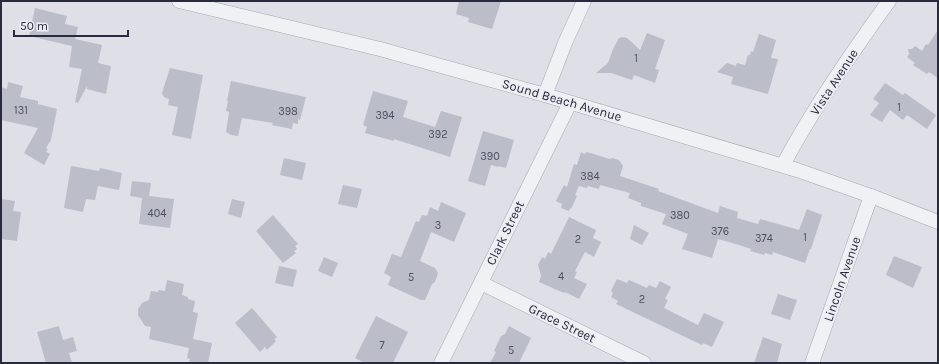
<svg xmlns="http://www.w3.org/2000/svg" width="939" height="364" font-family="Karla,sans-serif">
<rect width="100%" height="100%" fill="#dedfe7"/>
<g fill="#bbbdc9">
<polygon points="459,1 501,1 492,29 468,22 469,18 456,14"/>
<polygon points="35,8 67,16 65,24 78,27 75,39 102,45 98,63 111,66 106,94 87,89 87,86 78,103 75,102 82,69 69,67 72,46 29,36"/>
<polygon points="938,30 938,78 929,72 927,74 913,65 915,63 907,57 909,54 908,49 912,49 915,46 922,51 926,44 928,45"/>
<polygon points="647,33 665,40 655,69 659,70 655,83 634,75 632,80 611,73 596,73 608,63 613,49 619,38 623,37 627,38 640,50"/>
<polygon points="759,34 776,40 771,58 778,59 768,94 731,84 733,77 717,72 727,63 736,66 737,63 745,65 748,55 750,55 751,51 753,52"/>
<polygon points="170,68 203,75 191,139 172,135 178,107 168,105 169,99 164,97 162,93"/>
<polygon points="231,81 306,97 300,120 298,119 298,124 293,123 292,129 272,125 273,123 242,118 238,136 231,135 226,132 229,112 226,111 228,101 227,101"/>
<polygon points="8,82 23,86 20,97 38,101 38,104 57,109 51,140 46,148 48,149 46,152 50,154 44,165 24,153 38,128 1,120 1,87 7,89"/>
<polygon points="885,83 903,95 905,93 936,115 927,129 907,115 903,120 890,110 882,122 870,115 879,103 873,99"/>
<polygon points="373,91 408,101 403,117 435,127 441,111 462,117 450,157 394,139 394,141 365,133 367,127 363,125"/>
<polygon points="483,131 514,140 506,168 498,166 498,167 491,165 485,186 468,181"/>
<polygon points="581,152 584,154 587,152 610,159 612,158 619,160 623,166 620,176 659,189 658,191 718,213 720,206 738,212 737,218 758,224 760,219 799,230 807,209 822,215 811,249 810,249 805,263 773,252 772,255 765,253 764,255 750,251 751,249 739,245 718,239 712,258 682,249 688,234 662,224 666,214 641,206 641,203 628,198 630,193 600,185 599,189 588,186 587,188 579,186 575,195 577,196 571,209 570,208 569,211 561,208 562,204 556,201 564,185 567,187 574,164 577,165"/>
<polygon points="284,158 306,163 302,180 280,175"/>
<polygon points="71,166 99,171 100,168 122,173 119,190 98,186 95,200 86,199 83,212 64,208"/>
<polygon points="132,181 151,183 149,196 174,199 170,228 139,224 142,198 130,196"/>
<polygon points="343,185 362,189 357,208 338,204"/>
<polygon points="1,199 15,201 13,211 21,212 17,241 1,239"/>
<polygon points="232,199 245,202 241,218 228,214"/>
<polygon points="441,202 466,213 454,242 431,232 420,261 435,268 438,273 435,282 432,284 425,300 421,300 388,285 391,277 384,273 392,254 401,257 416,221 419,222 422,215 427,216 430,207 438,211"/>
<polygon points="273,215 298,244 295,246 297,249 294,251 296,253 283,263 256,231"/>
<polygon points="569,217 596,230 593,238 601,242 594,257 585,252 575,271 577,272 574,278 587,284 579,299 565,292 564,293 539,282 541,276 538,265 542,257 545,259 548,252 551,254"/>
<polygon points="634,225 649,233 642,245 630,239"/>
<polygon points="894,256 922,267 913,288 886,275"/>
<polygon points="324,257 338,263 332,277 318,271"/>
<polygon points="279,266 297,270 293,287 275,283"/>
<polygon points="617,279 627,283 629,280 647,288 649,285 656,288 660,281 671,287 665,299 668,300 664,308 698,325 704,313 724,322 712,347 703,343 702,345 616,304 618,301 611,297 613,293 611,291"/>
<polygon points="167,280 184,284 182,295 188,297 188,299 195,301 193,312 198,313 193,339 212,343 208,363 189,363 190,359 187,358 189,348 149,339 151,327 145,326 138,315 138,309 142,303 149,300 151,291 158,292 158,290 165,291"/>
<polygon points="778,294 797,300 790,320 771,314"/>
<polygon points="252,308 277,337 274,339 276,341 267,350 265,347 260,352 235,323"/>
<polygon points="376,316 408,332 393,363 365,363 355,358"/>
<polygon points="59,326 63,340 73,337 77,351 69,353 72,363 46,363 37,332"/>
<polygon points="509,326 531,338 519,363 490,363 496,352 494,351 501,336 505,334"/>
<polygon points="763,337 782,344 777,363 754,363"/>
</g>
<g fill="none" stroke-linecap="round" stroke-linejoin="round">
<g stroke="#a7a9b4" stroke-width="15">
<g id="street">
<polyline points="179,1 380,49 545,95 797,170 871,196 938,222"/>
<polyline points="545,95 565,43 584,1"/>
<path d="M 783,165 C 814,107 851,54 889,1"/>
<polyline points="481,283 644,363"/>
<polyline points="441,363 570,103"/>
<polyline points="812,363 871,196"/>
</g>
</g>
<use href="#street" stroke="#f0f1f5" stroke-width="14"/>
</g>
<g text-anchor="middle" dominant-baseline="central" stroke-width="4" stroke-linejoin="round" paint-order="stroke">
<g font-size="11" fill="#4d4f60">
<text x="636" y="58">1</text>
<text x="899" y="107">1</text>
<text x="21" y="110">131</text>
<text x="288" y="111">398</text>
<text x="385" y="115">394</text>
<text x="438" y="134">392</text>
<text x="490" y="156">390</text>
<text x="590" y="176">384</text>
<text x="157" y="213">404</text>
<text x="680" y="215">380</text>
<text x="438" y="225">3</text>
<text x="720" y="231">376</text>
<text x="805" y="237">1</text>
<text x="764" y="238">374</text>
<text x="578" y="239">2</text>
<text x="561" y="276">4</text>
<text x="411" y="277">5</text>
<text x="642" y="299">2</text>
<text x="382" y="345">7</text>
<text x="511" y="350">5</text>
</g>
<g font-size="13" fill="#282a3d" stroke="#edeef4">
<text transform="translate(834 82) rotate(-57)">Vista Avenue</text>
<text transform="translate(562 100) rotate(16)">Sound Beach Avenue</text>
<text transform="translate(505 233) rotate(-64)">Clark Street</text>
<text transform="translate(842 279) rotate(-71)">Lincoln Avenue</text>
<text transform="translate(562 323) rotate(26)">Grace Street</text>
</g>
</g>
<rect width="939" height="364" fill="none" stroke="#282a3d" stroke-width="4"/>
<path d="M14 30v6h114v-6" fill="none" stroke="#282a3d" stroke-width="2"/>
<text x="20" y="30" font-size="12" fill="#282a3d" stroke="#edeef4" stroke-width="3" paint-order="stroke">50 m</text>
</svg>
